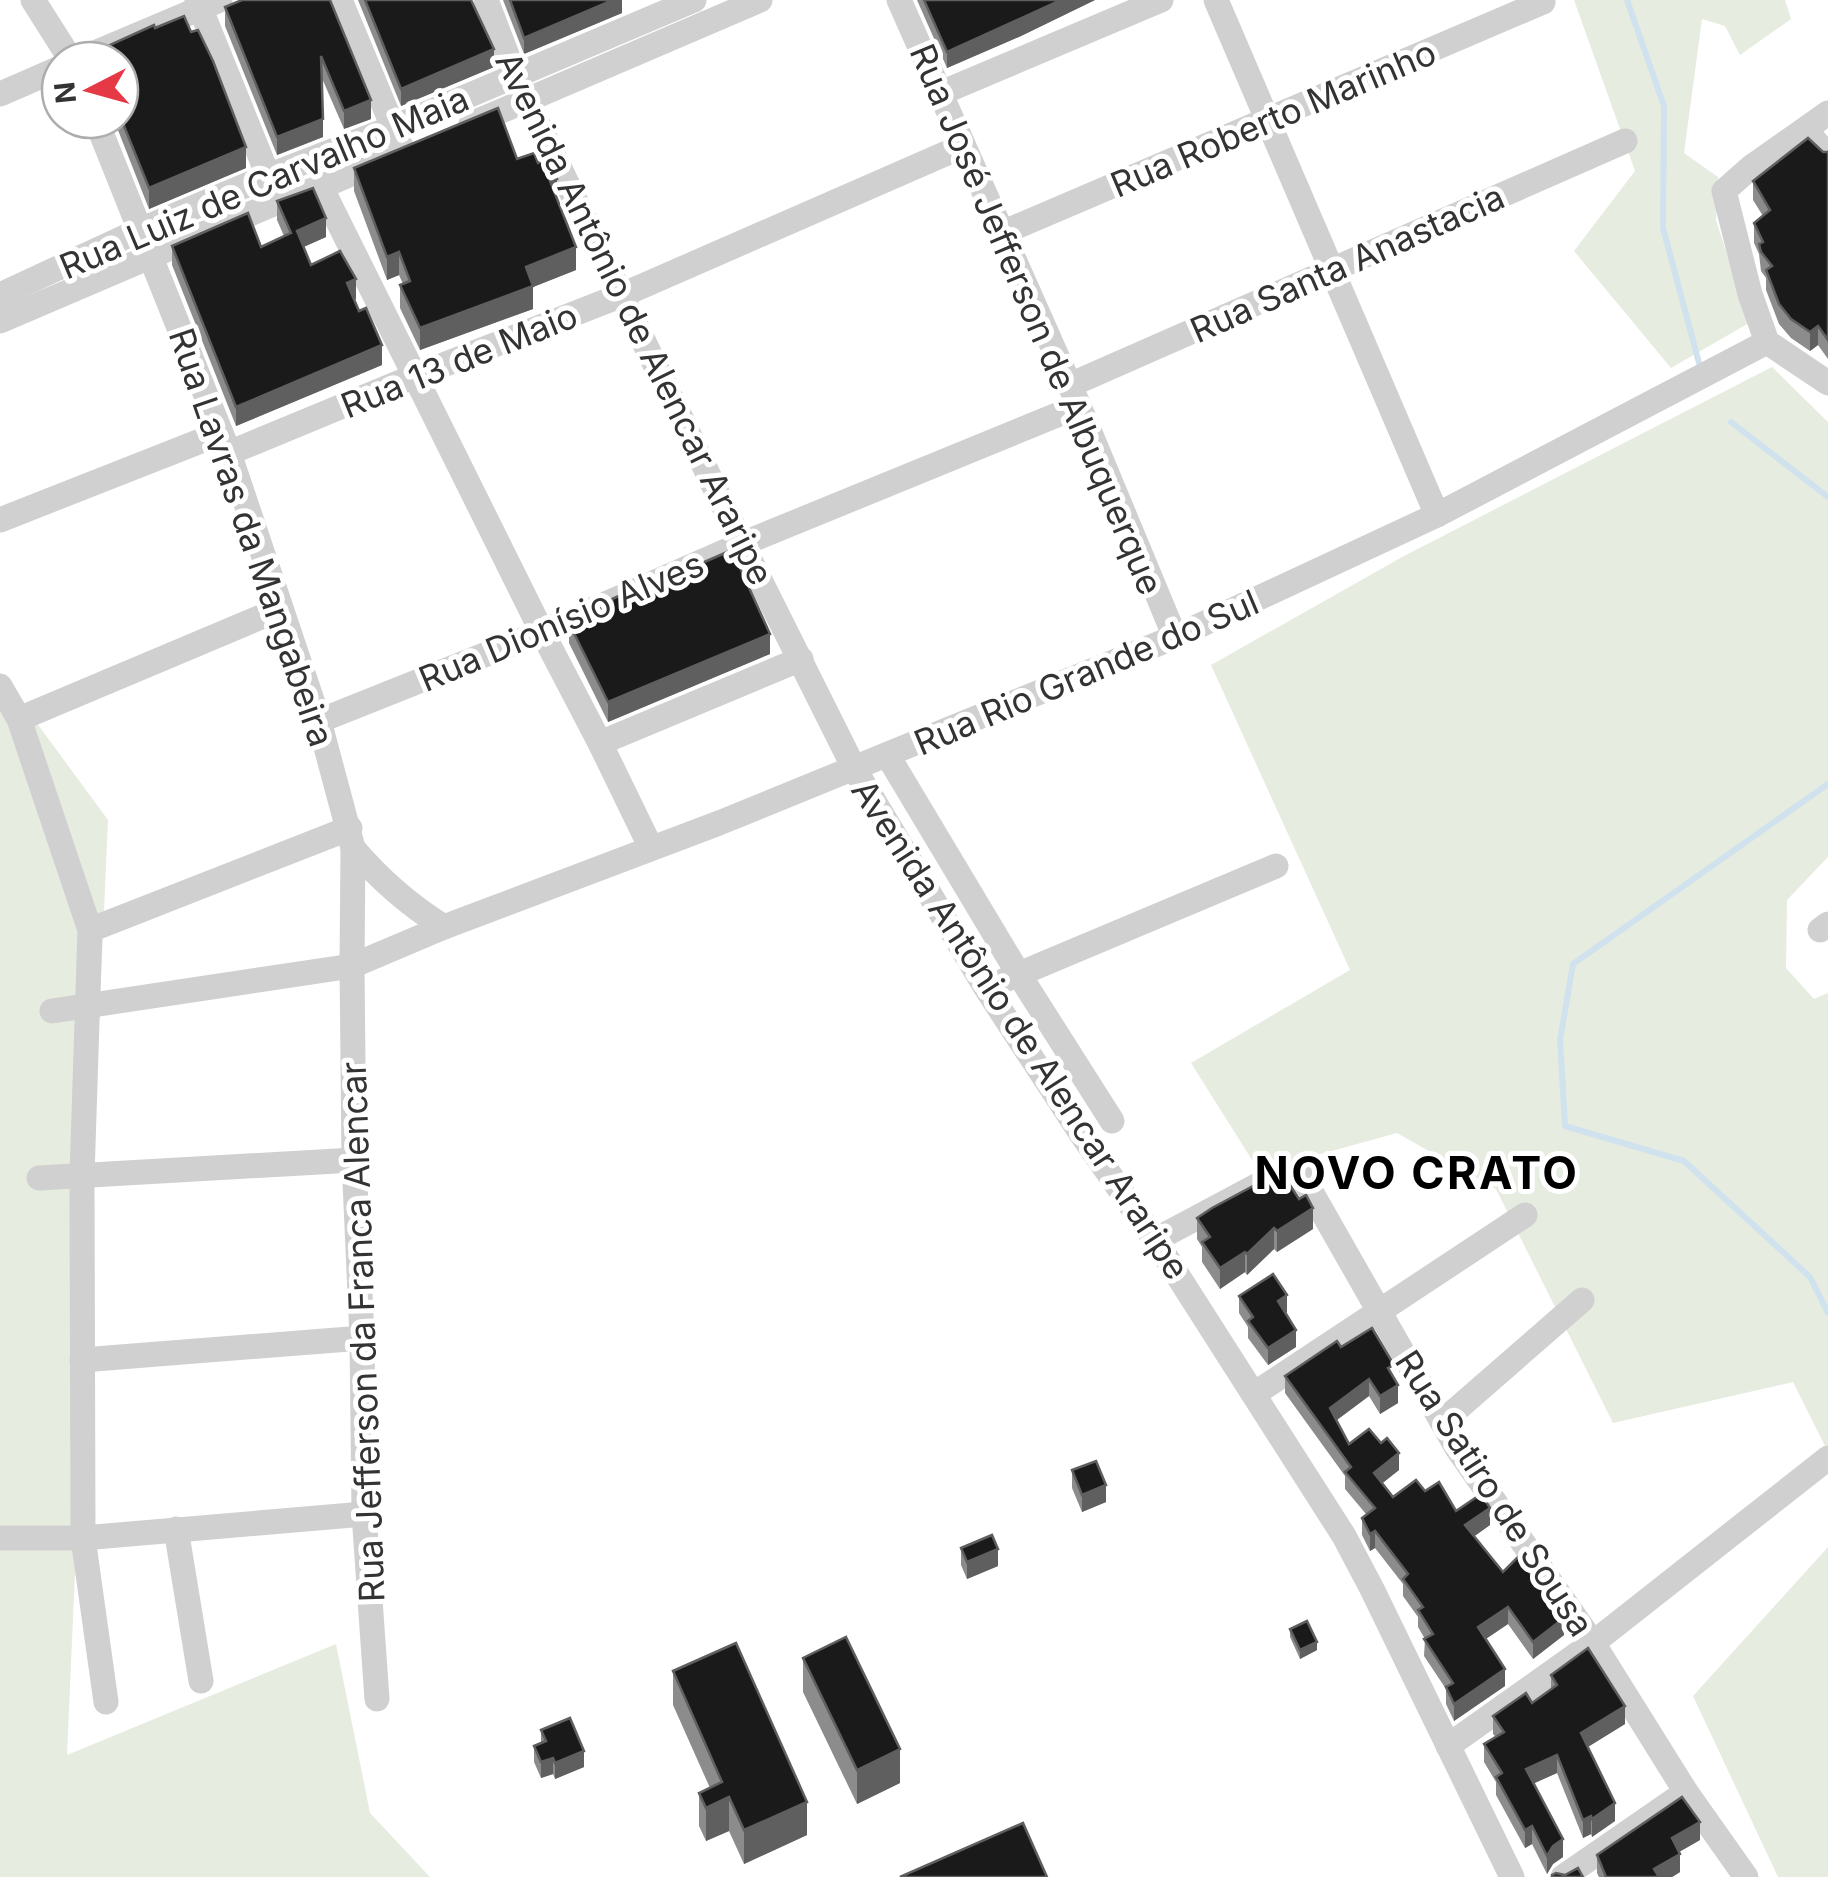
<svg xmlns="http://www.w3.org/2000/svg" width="1828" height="1877" font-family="Inter,sans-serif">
<rect width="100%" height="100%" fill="#fff"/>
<g fill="#e6ecdf">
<polygon points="1574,0 1785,0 1791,19 1740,55 1725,26 1702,19 1684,153 1718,177 1716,220 1749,323 1671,368 1574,251 1635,171"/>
<polygon points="1772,367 1828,422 1828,857 1787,900 1786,968 1814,999 1828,993 1828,1452 1793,1382 1613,1423 1496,1189 1397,1133 1259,1171 1191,1063 1350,970 1211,665 1404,556"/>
<polygon points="0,673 108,820 67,1755 336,1644 370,1813 430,1877 0,1877"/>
<polygon points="1828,1547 1828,1877 1778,1877 1693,1696"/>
</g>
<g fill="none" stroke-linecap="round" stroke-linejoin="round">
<g stroke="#cfe2ee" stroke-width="6">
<polyline points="1627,0 1664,106 1663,228 1699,363"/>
<polyline points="1731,422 1828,497"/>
<polyline points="1828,784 1573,964 1560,1040 1565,1126 1684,1161 1810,1277 1828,1313"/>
</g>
<g stroke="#d0d0d0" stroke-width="25">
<polyline points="33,0 71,60"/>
<polyline points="197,0 273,188"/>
<polyline points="340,0 403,151"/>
<polyline points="486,0 515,76 742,544 854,768 986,988 1080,1132 1155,1240 1344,1536 1372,1589 1512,1877"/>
<polyline points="899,0 1079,406 1175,637"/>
<polyline points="1216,0 1437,515"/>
<polyline points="78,60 220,0"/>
<polyline points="941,93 1161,0"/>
<polyline points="0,94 60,68"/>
<polyline points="96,120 229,453 319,721 353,848 352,966 354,1160 362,1338 364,1514 377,1699"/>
<polyline points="471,124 760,0"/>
<polyline points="1806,130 1828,156"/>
<polyline points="321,187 542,632 600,743 651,848"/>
<polyline points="1002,233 1543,2"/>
<polyline points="0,295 140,230 268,176 392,128 694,0"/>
<polyline points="0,321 278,202 321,187 383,160"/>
<polyline points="1767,342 1750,294 1724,191 1750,168 1828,113"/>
<polyline points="1767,342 1828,383"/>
<polyline points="1070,385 1625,141"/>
<polyline points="229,453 415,376 622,295 963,146"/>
<polyline points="0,520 221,433"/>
<polyline points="0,686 19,719 90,930 82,1176 83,1538 106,1702"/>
<polyline points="19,719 280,609"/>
<polyline points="319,721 542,632 742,544 1079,406"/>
<polyline points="600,743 801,659"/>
<polyline points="888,756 1018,973 1112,1121"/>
<path d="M 353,848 C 380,880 409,905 444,927"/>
<polyline points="90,930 350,828"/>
<polyline points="1820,930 1828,924"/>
<polyline points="1005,980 1276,866"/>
<polyline points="52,1011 352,966 444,927 719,823 1175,637 1437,515 1767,342"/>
<polyline points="39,1178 354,1160"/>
<polyline points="1155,1240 1273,1177 1288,1172 1302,1176 1457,1448 1593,1643 1686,1792 1746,1877"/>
<polyline points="82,1360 362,1338"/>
<polyline points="1254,1394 1525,1215"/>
<polyline points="1442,1422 1582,1300"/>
<polyline points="176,1529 201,1681"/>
<polyline points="0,1538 83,1538 364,1514"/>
<polyline points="1448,1746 1593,1643 1828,1458"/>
<polyline points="1563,1877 1686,1792"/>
</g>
</g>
<g fill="#8c8c8c">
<polygon points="330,0 371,119 344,129 321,76 323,137 277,155 225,26 225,7"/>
<polygon points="358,0 471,0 494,67 401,106"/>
<polygon points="503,0 622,0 622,13 524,54"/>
<polygon points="917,0 1095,0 1021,36 947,68"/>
<polygon points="184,16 191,32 198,30 213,61 246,147 246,168 149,209 114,120 120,120 120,60 90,60 90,54 154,25 155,28"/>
<polygon points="1823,152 1828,152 1828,359 1818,345 1810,351 1791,338 1779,324 1766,290 1766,278 1761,271 1759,254 1754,243 1754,223 1763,216 1753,200 1753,181"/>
<polygon points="517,159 538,163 557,200 576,270 533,287 533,309 420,350 400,308 400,285 403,284 399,275 387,280 354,191 354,168"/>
<polygon points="277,201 326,237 303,247 311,265 356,299 354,300 382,365 236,426 172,265 172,246 261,247 284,236 277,220"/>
<polygon points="679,573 770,654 608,722 569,643 569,623 612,603 612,599 648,594 679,581"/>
<polygon points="1197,1218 1313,1229 1277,1252 1274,1249 1247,1275 1245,1272 1220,1289 1202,1262 1202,1247 1197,1239"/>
<polygon points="1239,1296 1287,1312 1286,1313 1296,1347 1268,1365 1248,1338 1248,1327 1239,1313"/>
<polygon points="1341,1347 1394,1378 1398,1403 1380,1414 1369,1396 1337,1420 1349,1444 1399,1470 1382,1483 1393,1497 1425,1491 1456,1511 1490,1525 1474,1536 1503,1572 1564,1635 1533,1659 1508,1624 1486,1639 1505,1686 1454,1721 1446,1704 1446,1689 1424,1656 1425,1639 1418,1627 1418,1617 1403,1596 1403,1584 1375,1548 1370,1551 1362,1535 1362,1518 1366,1514 1345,1489 1345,1476 1285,1393 1285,1376"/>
<polygon points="1072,1470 1106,1502 1082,1512 1072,1488"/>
<polygon points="961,1548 998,1566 967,1579 961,1565"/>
<polygon points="1290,1629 1317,1650 1300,1659 1290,1637"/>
<polygon points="803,1658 900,1783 857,1804 803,1692"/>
<polygon points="673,1671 807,1835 744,1864 729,1831 706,1841 699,1826 699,1793 710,1788 673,1705"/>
<polygon points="1551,1675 1625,1724 1588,1747 1615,1821 1592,1837 1591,1834 1583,1838 1557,1773 1534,1783 1563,1857 1553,1864 1547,1874 1532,1844 1525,1848 1496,1795 1496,1782 1484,1762 1484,1744 1496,1737 1493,1734 1493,1716 1532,1703 1551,1689"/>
<polygon points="541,1730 584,1767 555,1779 553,1774 541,1778 534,1762 534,1746 541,1742"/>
<polygon points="1700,1840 1679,1852 1680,1872 1672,1877 1599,1877 1597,1873 1597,1855"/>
</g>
<g fill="#5f5f5f">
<polygon points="613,0 622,0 622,13 524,54 524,38"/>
<polygon points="1061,0 1095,0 1021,36 947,68 947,52"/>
<polygon points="494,49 494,67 401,106 401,89"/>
<polygon points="371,100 371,119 344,129 344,111"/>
<polygon points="323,119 323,137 277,155 277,137"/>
<polygon points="246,147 246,168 149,209 149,188"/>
<polygon points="557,179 557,201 550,181"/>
<polygon points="326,218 326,237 297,250 297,231"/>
<polygon points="576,247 576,270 533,287 533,309 420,350 420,328 526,267"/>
<polygon points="399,252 399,275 387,280 387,257"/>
<polygon points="356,279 356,299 347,303 347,283"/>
<polygon points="1818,326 1818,345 1810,351 1810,332"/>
<polygon points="382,345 382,365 236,426 236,407"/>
<polygon points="770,634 770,654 608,722 608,702"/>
<polygon points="1313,1208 1313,1229 1277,1252 1277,1231"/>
<polygon points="1274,1228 1274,1249 1247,1275 1247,1254"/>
<polygon points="1245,1252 1245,1272 1220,1289 1220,1268"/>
<polygon points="1287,1295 1287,1312 1278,1318 1278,1301"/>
<polygon points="1296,1330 1296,1347 1268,1365 1268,1348"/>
<polygon points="1369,1379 1369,1396 1330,1425 1330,1408"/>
<polygon points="1398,1385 1398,1403 1380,1414 1380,1396"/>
<polygon points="1399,1453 1399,1470 1374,1490 1374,1473"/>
<polygon points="1106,1485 1106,1502 1082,1512 1082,1495"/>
<polygon points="1490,1508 1490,1525 1465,1543 1465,1525"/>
<polygon points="1375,1531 1375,1548 1370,1551 1370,1534"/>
<polygon points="998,1549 998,1566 967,1579 967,1562"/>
<polygon points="1508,1607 1508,1624 1478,1644 1478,1627"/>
<polygon points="1564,1618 1564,1635 1533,1659 1533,1642"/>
<polygon points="1317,1642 1317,1650 1300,1659 1300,1650"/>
<polygon points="1505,1669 1505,1686 1454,1721 1454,1704"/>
<polygon points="1625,1706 1625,1724 1581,1751 1581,1733"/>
<polygon points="900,1749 900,1783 857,1804 857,1770"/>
<polygon points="584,1751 584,1767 555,1779 555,1763"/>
<polygon points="1557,1755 1557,1773 1526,1787 1526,1769"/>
<polygon points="553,1758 553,1774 541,1778 541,1762"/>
<polygon points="729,1797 729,1831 706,1841 706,1808"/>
<polygon points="807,1802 807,1835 744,1864 744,1830"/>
<polygon points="1615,1803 1615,1821 1592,1837 1592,1819"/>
<polygon points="1591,1816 1591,1834 1583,1838 1583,1820"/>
<polygon points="1700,1822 1700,1840 1672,1856 1672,1838"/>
<polygon points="1532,1826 1532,1844 1525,1848 1525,1830"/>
<polygon points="1563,1839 1563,1857 1553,1864 1547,1874 1547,1856 1553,1846"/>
<polygon points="1680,1854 1680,1872 1672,1877 1654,1877 1654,1869"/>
</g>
<g fill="#1a1a1a" stroke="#5f5f5f" stroke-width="2.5">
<polygon points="242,0 330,0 371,100 344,111 321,56 323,119 277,137 225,7"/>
<polygon points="365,0 471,0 494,49 401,89"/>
<polygon points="510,0 613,0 524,38"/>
<polygon points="924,0 1061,0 947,52"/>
<polygon points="184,16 191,32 198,30 213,61 246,147 149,188 120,116 120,60 93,60 90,54 154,25 155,28"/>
<polygon points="498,108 517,159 534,153 538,163 548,159 557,179 550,181 576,247 526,267 533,286 420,328 400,285 410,281 399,252 387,257 354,168"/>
<polygon points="1808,138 1823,152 1828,152 1828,340 1818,326 1810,332 1791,319 1779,304 1766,270 1772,266 1761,252 1759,244 1763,242 1754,223 1770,210 1753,181"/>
<polygon points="313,188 326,218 297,231 311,265 340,251 356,279 347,283 359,311 366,308 382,345 236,407 172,246 248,213 261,247 291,233 277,201"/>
<polygon points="732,550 770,634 608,702 569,623 613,603 612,599 644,585 648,594 682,580 679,573"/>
<polygon points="1281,1171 1299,1199 1306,1195 1313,1208 1277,1231 1274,1228 1247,1254 1245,1252 1220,1268 1202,1242 1210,1237 1197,1218 1212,1208"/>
<polygon points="1273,1274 1287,1295 1278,1301 1296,1330 1268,1348 1248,1321 1253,1317 1239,1296"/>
<polygon points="1372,1328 1394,1365 1388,1368 1398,1385 1380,1396 1369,1379 1330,1408 1349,1444 1369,1429 1381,1443 1387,1438 1399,1453 1374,1473 1393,1497 1416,1480 1425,1491 1439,1482 1456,1511 1481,1494 1490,1508 1465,1525 1503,1572 1518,1557 1564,1618 1533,1642 1508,1607 1478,1627 1505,1669 1454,1704 1446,1687 1453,1683 1424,1639 1433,1634 1418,1610 1423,1607 1403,1579 1408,1574 1375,1531 1370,1534 1362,1518 1375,1508 1345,1472 1351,1467 1285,1376 1337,1341 1341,1347"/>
<polygon points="1096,1461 1106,1485 1082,1495 1072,1470"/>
<polygon points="992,1535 998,1549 967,1562 961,1548"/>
<polygon points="1307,1621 1317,1642 1300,1650 1290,1629"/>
<polygon points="846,1637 900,1749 857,1770 803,1658"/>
<polygon points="736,1643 807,1802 744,1830 729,1797 706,1808 699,1793 722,1782 673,1671"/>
<polygon points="1588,1648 1625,1706 1581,1733 1615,1803 1592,1819 1591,1816 1583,1820 1557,1755 1526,1769 1563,1839 1553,1846 1547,1856 1532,1826 1525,1830 1496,1777 1502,1773 1484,1744 1504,1732 1493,1716 1526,1693 1532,1703 1557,1685 1551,1675"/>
<polygon points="570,1718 584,1751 555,1763 553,1758 541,1762 534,1746 546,1741 541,1730"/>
<polygon points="1682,1797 1700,1822 1672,1838 1680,1854 1654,1869 1659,1877 1606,1877 1597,1855"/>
<polygon points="1023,1823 1047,1877 900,1877"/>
<polygon points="1578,1868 1583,1877 1552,1877 1552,1875 1556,1873 1565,1875"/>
</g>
<g text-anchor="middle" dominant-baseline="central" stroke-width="10" stroke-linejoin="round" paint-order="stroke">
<g font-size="35" fill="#333" stroke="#fff">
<text transform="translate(1273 118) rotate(-23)">Rua Roberto Marinho</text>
<text transform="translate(264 182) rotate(-23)">Rua Luiz de Carvalho Maia</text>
<text transform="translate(1347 263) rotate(-24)">Rua Santa Anastacia</text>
<text transform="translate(635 318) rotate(64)">Avenida Antônio de Alencar Araripe</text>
<text transform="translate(1037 319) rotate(67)">Rua José Jefferson de Albuquerque</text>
<text transform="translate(459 360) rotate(-22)">Rua 13 de Maio</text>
<text transform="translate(252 537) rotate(71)">Rua Lavras da Mangabeira</text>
<text transform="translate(561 621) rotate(-23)">Rua Dionísio Alves</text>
<text transform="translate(1086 672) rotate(-23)">Rua Rio Grande do Sul</text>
<text transform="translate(1021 1029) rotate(57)">Avenida Antônio de Alencar Araripe</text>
<text transform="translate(362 1332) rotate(-92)">Rua Jefferson da Franca Alencar</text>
<text transform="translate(1495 1493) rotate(57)">Rua Satiro de Sousa</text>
</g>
<g font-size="45" font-weight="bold" letter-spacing="2.5" fill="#000" stroke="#fff">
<text x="1417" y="1172">NOVO CRATO</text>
</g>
</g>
<g transform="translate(90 90) rotate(264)"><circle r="48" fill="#ffffff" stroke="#adadad" stroke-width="2.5"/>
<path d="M0-8L18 38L0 25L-18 38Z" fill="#e63946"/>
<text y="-15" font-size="28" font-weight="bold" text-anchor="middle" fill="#333333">N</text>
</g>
</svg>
